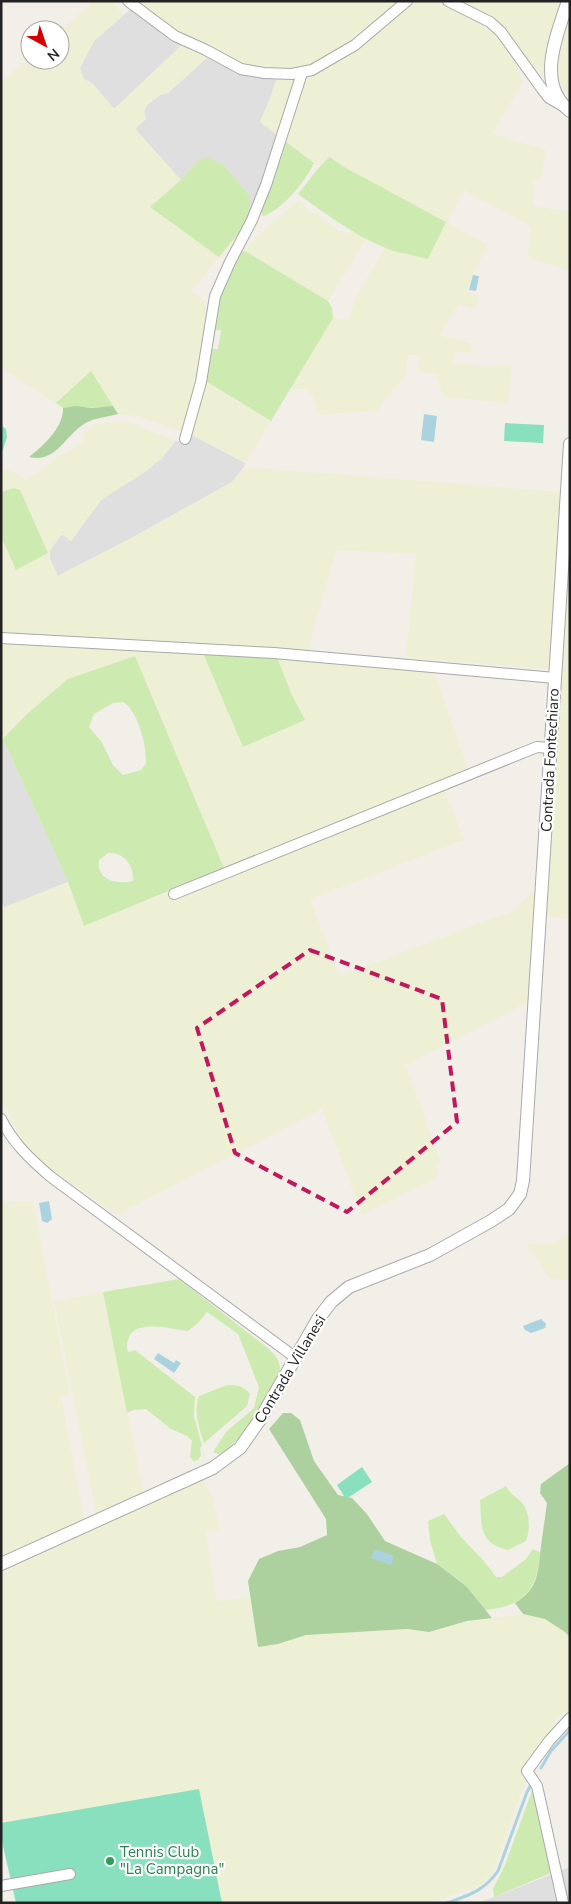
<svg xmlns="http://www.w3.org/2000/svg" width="571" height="1904" font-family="'Nunito Sans',sans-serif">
<rect width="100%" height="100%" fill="#f2efe9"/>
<g fill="#e0dfdf">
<polygon points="132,8 185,42 114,109 93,84 84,79 80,68 94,41"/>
<polygon points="210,55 277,78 272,93 280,137 250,214 250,196 223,164 200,159 181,180 135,129 146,119 144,111 147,105 160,95 168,93"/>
<polygon points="192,435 245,463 244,467 232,482 137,535 58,576 50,559 50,550 62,534 71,541 101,500 162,458 175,441 189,442"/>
<polygon points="3,739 68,882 5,908 1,904 1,741"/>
<polygon points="570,1867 570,1903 478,1903 494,1897"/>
</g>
<g fill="#eef0d5">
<polygon points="94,1 112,1 123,15 94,41 80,68 84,79 93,84 114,109 185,42 210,55 168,93 160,95 147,105 144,111 146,119 135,129 181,180 150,207 219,257 191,291 200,297 207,308 208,318 206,345 186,431 172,429 137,416 118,414 91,371 56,403 1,368 1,82 30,57 30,60 60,60 60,31"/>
<polygon points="137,1 399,1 378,17 356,41 330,57 295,72 243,67 177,31"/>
<polygon points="411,1 438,1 477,21 499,37 516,64 523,81 493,134 546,150 541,180 534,180 533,206 570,212 570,271 527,257 532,227 464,190 447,222 487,245 466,291 479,296 476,309 458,305 440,335 472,343 471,353 454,351 453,364 512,366 508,404 443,396 435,374 418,371 420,355 408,355 405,378 395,387 378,410 318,415 314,398 305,389 291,389 307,359 333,318 348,320 356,297 385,247 393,250 428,259 344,167 330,157 318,166 260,122 272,93 277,78 297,78"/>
<polygon points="460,1 566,1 551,86 530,63 493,19"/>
<polygon points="570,12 570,101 556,74 559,45"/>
<polygon points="299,200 311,211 338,229 347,233 355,231 367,238 328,301 245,251 261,232"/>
<polygon points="204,380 271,421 245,463 192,435"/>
<polygon points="125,421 133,423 175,441 162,458 145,472 101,500 71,541 62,534 50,550 50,559 58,576 137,535 232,482 244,467 564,492 553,669 406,658 416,554 336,550 307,654 92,641 1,633 1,477 4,469 17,473 26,481 31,476 40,471 58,456 75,448 83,441 85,431 96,424"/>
<polygon points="570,528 570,919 545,916"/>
<polygon points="1,640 202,651 304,720 291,693 277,657 435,672 468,769 224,868 135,656 28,713 1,741"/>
<polygon points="445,791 464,840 310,899 339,976 515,910 535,889 530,1001 406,1065 440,1160 436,1178 362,1215 322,1109 117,1215 52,1170 28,1148 18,1133 1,1099 1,904 5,907 68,882 84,926 168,892 172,901"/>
<polygon points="1,1201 33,1202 70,1394 61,1396 84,1518 84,1521 1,1561"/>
<polygon points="570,1233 570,1280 550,1279 527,1244 552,1244"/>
<polygon points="103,1292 144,1495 96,1512 54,1301"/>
<polygon points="202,1479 212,1496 220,1529 206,1532 217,1601 250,1597 258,1647 278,1644 306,1635 407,1629 429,1632 467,1621 523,1614 545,1619 565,1632 570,1637 570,1710 558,1717 523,1787 493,1873 479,1886 430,1903 222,1903 199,1790 1,1823 1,1573"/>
</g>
<g fill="#cdebb0" fill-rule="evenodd">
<path d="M 285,141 L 314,163 C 305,182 283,209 263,216 L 260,208 Z"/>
<polygon points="206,157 223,164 250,196 250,214 239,233 219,257 150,207 181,180 200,159"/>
<path d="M 330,157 L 344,167 L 446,222 L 428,259 C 417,256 405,254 394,251 C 361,240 326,214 298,194 C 309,181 317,167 330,157 Z"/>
<polygon points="245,251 328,301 332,308 333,318 271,421 204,380 211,349 218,349 221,330 214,330 218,301 239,252"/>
<path d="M 91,371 L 113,406 C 96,409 80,406 63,408 L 56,403 Z"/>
<polygon points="14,488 20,490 48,553 16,570 1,536 1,492"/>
<polygon points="202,651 277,657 291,693 305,720 243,747"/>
<path d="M 135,656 L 224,868 L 84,926 L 68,882 L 3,739 L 28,713 L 68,679 ZM 123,702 C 138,710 147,747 146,764 L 141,770 L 123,775 L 113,765 L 101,741 L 89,727 L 94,714 L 113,703 ZM 108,853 C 124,852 134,865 133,881 C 117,885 96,880 99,860 Z"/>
<path d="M 179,1279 L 269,1349 C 275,1355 279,1359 280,1368 C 281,1393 239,1442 220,1455 L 213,1452 L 226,1432 L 254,1408 L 259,1387 L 238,1334 L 207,1312 L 199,1322 L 188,1331 C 173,1329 136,1319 129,1337 C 127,1342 126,1347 128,1352 L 135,1350 L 195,1397 L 194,1416 L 202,1446 L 200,1448 L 201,1455 L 198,1460 L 194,1461 L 190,1457 L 192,1441 L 187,1436 L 171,1429 L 146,1409 L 133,1410 L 127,1413 L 103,1292 Z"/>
<path d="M 227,1385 C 238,1385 243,1386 250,1394 L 247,1406 L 204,1443 C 199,1427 193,1412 199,1396 Z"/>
<path d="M 506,1486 C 510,1493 513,1495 519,1500 C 530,1509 531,1529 526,1541 L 508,1550 C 478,1543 482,1526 480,1500 Z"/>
<path d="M 444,1514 L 461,1537 L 484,1561 L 496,1577 L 502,1577 L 526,1559 L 533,1549 L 540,1552 C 538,1590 523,1607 485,1610 L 466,1586 L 437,1564 L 430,1540 L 428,1521 Z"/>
<polygon points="534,1785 558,1870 494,1897 493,1889 505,1865"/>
</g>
<g fill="#add19e">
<path d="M 75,406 L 92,408 L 113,406 L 118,414 C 107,417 93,418 84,424 C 64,437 56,463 29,457 C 43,446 64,427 63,408 Z"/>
<polygon points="283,1413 291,1413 300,1420 314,1461 338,1495 352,1498 367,1514 385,1541 437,1564 466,1586 492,1618 467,1621 429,1632 407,1629 306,1635 278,1644 258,1647 248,1581 259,1559 278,1551 300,1547 327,1535 326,1519 269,1429"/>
<path d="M 570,1463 L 570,1637 L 565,1632 L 545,1619 L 523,1614 L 515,1603 C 539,1589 538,1571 541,1546 C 543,1532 545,1517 547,1503 L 540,1493 L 541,1484 Z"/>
</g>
<g fill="#88e0be">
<polygon points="505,423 544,425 543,443 504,441"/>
<polygon points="1,425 6,429 7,437 1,456"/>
<polygon points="362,1467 372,1482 346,1499 337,1485"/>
<polygon points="199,1789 222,1903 16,1903 1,1837 1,1823"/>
</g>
<g fill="#aad3df">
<polygon points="473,275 479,276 476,291 469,290"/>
<polygon points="424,414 437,416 434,442 421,440"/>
<polygon points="49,1201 52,1219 47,1223 42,1221 39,1203"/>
<polygon points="541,1319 546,1324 545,1328 531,1333 525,1330 523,1326"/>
<polygon points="158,1353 174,1363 176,1360 181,1363 174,1373 154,1359"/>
<polygon points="375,1549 394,1556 391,1565 371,1558"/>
</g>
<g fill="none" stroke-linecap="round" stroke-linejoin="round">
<g stroke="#aad3df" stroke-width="3">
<polyline points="541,1768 551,1751 570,1730"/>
<path d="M 447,1903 C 469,1895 484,1891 498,1871 L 527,1792 L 532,1783"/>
</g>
<g stroke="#a9a9a9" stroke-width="12">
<g id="minor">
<polyline points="128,1 175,36 206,50 241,69 264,73 292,74 312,70 355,45 407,1"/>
<polyline points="448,1 490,22 501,32 542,89 549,98 563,106"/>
<polyline points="185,439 201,382 215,296 230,262 252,220 266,185 302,73"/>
<polyline points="1,638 274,653 555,678"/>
<polyline points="174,894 537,747 551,748"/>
<path d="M 1,1119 C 13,1143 30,1159 51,1177 L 296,1358"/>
<polyline points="1,1886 70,1874"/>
<polyline points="563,1903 537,1786 527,1771 549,1741 570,1718"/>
</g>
</g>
<g stroke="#a9a9a9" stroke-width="14">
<g id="tertiary">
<path d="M 568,1 C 557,35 535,84 570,111"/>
<polyline points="1,1564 213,1468 240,1448 259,1421 318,1319 331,1302 349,1287 430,1255 491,1221 509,1209 520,1194 523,1181 570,444"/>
</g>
</g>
<use href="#minor" stroke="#fff" stroke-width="10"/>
<use href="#tertiary" stroke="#fff" stroke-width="12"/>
</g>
<path fill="none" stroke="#c2185b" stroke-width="4" stroke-dasharray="10 6" stroke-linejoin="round" d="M 310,950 L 442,999 L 457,1122 L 347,1212 L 235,1153 L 197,1028 Z"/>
<circle fill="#2e9e5b" stroke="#fff" stroke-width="2" cx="110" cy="1861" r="5"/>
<g text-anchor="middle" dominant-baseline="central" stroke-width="4.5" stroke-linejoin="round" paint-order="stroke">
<g font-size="15" fill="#222" stroke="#fff">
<text transform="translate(550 760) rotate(-87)">Contrada Fontechiaro</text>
<text transform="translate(290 1369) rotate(-59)">Contrada Villanesi</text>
</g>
<g font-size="15" fill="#27864d" stroke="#fff" text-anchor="start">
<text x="120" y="1852">Tennis Club<tspan x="120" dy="17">"La Campagna"</tspan></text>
</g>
</g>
<rect width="571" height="1904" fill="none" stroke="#222222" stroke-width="5"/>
<g transform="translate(45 45) rotate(140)"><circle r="24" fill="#ffffff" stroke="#a7a7a7"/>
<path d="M0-4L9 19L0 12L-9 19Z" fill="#d40000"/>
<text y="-8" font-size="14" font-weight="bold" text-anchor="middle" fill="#222222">N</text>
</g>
</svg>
